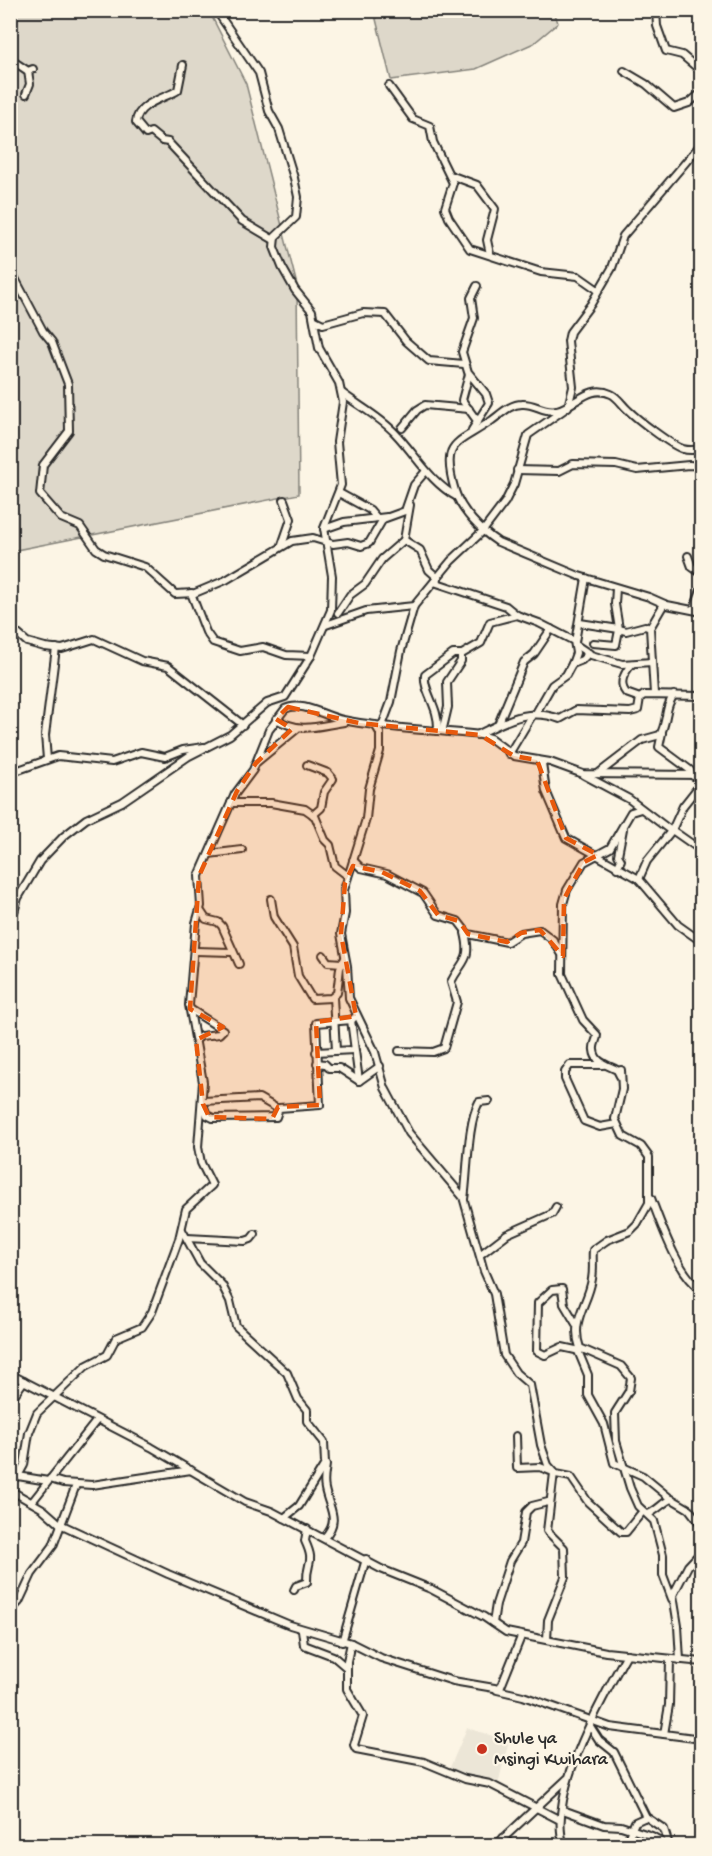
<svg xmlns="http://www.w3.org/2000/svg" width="712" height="1856" font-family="'Gochi Hand',sans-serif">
<rect width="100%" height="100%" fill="#fcf5e5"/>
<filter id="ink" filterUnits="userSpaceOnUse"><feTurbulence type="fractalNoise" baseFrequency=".0167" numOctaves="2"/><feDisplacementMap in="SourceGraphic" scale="12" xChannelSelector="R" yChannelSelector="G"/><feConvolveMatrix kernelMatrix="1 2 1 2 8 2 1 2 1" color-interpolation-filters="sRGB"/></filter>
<g filter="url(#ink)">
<polygon fill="#ece6d7" points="467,1728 509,1741 498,1784 448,1772"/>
<g fill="#ded8ca" stroke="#84827a" stroke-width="1.5">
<polygon points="11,11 209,11 246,84 297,285 299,494 11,551"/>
<polygon points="374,11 554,11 558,23 534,43 476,69 391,80"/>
</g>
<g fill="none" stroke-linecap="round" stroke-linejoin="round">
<g stroke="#2b2b2b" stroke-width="10">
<g id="minor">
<polyline points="656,10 657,26 666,51 682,55 702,72"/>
<polyline points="10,59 28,71 33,69"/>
<path d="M 183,65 L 178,90 C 167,98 138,102 136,122 L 146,134 L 151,132 L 162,141 L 168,142 L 242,221 L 274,240"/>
<polyline points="624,71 646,84 674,108 689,103 702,92"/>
<polyline points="389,86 413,119 430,126 433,142 453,183 445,208 449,218 470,249 541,272 578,276 598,290"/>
<polyline points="26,94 30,84 28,71"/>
<polyline points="450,175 477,185 495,209 487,240 490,254"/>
<polyline points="10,269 43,331 52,342 68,384 69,431 43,465 40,494 61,518 80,526 96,549 104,554 145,567 175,594 195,593 226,580 292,541 313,538 333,544 348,542 361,546 369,543 383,519 405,511 414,485 426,471"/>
<polyline points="315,320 323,324 363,313 385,314 406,341 429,361 464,364"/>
<polyline points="469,374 462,400 478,422"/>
<path d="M 342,393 C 359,406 380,417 395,433 C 416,455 430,482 457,497"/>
<polyline points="402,428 417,410 425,405 469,409"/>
<polyline points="472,430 489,403 486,394 468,372 462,352 474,318 471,298 477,286"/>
<path d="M 702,449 C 696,450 689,451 683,449 C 672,446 637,419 628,410 C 622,405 618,397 611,394 C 589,384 577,405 557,410 C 543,413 535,403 522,404 C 510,404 501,414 491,421 C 457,445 440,440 455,491 C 461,511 481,531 498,542 L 579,576 L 649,597 L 667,605 L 702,612"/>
<polyline points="517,470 559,471 573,464 616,465 637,470 689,465 702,466"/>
<polyline points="339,493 370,510 376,517"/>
<polyline points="324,529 344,522 387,517"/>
<polyline points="404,540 420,550 429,570 438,578"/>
<polyline points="282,545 291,519 284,500"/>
<polyline points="688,556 692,567 702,574"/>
<polyline points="434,582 506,606 517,615 539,623 574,641 576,653 572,664 566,675 552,685 536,713"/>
<polyline points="616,588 615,604 619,629 626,631 645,626 650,628 654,694"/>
<polyline points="191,593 206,632 213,642 240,651 263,647 286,655 311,656"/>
<polyline points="694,609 702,587"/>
<polyline points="338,613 350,595 365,584 382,559 404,540 410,505"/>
<polyline points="580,623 619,629"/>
<polyline points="326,625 366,611 414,606"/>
<polyline points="10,627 27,642 45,647 62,649 94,639 142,661 168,666 243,725"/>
<polyline points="650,628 664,604"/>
<polyline points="575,642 586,578"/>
<polyline points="593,643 616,645 619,630"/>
<polyline points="576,645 591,655 622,664 652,662"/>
<polyline points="572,664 582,660 589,653"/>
<path d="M 632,664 C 624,673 618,683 626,693 L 640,698"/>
<path d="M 276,719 C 301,734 317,726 344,722"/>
<polyline points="499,722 524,662 534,654 551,629"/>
<polyline points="375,725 380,733 380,751 369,789 366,819 344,890 345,913 341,934 347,966 349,998 375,1052 385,1088 409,1133 463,1197 484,1271 494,1294 504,1355 516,1373 530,1385 541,1445 548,1465 556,1474 571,1477 588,1502 621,1532 626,1532 643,1511"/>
<polyline points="382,726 391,702 401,651 414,606 451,561 483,531 505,502 514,484 528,435 568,407 573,387 568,341 570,332 591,304 612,268 623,236 702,143"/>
<polyline points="443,728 448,707 447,682 461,661 461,654"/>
<path d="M 438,730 C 439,706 423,692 425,675 L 453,654 L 462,654 L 481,643 L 490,622 L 517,615"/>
<polyline points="662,733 659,747 690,770 693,776"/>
<path d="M 477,735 C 506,721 528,707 560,719 L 576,710 L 630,712 L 638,710 L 640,698 L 644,695 L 702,696"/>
<polyline points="509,754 533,714"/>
<polyline points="47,759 45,735 56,648"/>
<polyline points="538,760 542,764 546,791 566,838 639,879 678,925 702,942"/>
<polyline points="257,762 297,729"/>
<polyline points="307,765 328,773 333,779 324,792 321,808 313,815"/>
<polyline points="10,773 58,756 112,762 141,752 165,757 183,750 204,747"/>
<path d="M 599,773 L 642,740 L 660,735 C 668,722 664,707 674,695"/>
<polyline points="584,775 629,799 671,831"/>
<polyline points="231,803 271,803 305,809 315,816 325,840 330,845 335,866 348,876"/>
<polyline points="672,830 702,851"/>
<polyline points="209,854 242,850"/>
<polyline points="353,860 361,868 387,874 423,893 438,915 458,921 468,934 507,942 521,933 540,930 553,940 561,953"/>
<polyline points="617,868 621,860 618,855 623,829"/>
<polyline points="639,879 647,861 672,830 683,806 702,782"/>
<polyline points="271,899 274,917 293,947 298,976 312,999 331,998 337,993 340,968 345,958"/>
<polyline points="200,910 206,919 218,922 222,926 239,964"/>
<polyline points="10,927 18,898 40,861 64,836 86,819 122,802 189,756 230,735 267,703 285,697 311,656 331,610 332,576 324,528 341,485 337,442 343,402 339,383 319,348 312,311 295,290 282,267 274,247 275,237 296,217 298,197 294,178 279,129 269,111 259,73 216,10"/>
<polyline points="195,951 232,952"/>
<polyline points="323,955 328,962 342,963"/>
<polyline points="333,997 336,1050"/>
<polyline points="190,1009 223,1030 219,1034 201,1036 196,1040"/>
<polyline points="351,1020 359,1081"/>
<path d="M 399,1051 L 433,1052 L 444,1048 L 457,1002 L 451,982 C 462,960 472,961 465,933"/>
<polyline points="316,1052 354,1050"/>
<polyline points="317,1063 325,1064 329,1068 339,1068 359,1081 380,1066"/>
<polyline points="603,1065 570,1065 565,1072 565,1079 584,1121 600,1127 617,1124"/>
<path d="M 621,1070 L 622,1089 L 615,1119 L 623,1136 L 641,1146 L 649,1157 L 649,1203 L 637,1224 L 630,1231 L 607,1240 L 593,1250 C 592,1259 594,1269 592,1279 C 588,1305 570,1320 580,1348 L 621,1366 L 631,1378 L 629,1391 L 615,1413 L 616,1441 L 630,1488 L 638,1506 L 654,1521 L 663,1555 L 663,1575 L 672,1599"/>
<path d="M 620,1076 L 617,1070 C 608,1065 595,1063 594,1050 C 593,1044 597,1041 597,1035 L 583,1020 L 562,974 L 563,904 L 567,890 L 584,862 L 610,848 L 631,812 L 641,809"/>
<polyline points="203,1101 259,1098 278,1109"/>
<polyline points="204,1107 207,1115 213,1118 276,1117 279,1108 320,1105 316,1023 352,1020 356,1016"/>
<path d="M 651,1198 C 661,1224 678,1275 702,1290"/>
<path d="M 464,1199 C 468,1173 467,1124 479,1102 L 489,1101"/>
<polyline points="182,1230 200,1263 222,1285 230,1301 236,1326 287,1373 298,1399 307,1410 307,1421 324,1442 325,1464 299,1506 284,1518"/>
<polyline points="187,1238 245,1241 251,1239 255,1234"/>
<polyline points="481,1254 507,1234 552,1214 556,1207"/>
<polyline points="576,1324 564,1304 562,1289 552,1290 538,1303 537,1351 545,1355 562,1347 580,1351"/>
<polyline points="578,1351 588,1375 588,1395 604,1424 614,1463 643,1476 671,1499"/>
<polyline points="10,1374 151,1447 245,1502 271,1511 381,1569 431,1589 484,1617 506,1632 606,1652 702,1662"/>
<polyline points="10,1401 24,1381"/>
<polyline points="516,1436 517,1468 540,1467 553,1472"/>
<polyline points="18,1476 48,1481"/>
<polyline points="50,1479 63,1483 92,1485 191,1470"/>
<path d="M 10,1481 L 18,1476 L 24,1465 L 29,1433 L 37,1413 L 86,1366 L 107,1355 L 116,1338 L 142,1327 L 152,1312 L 179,1239 L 186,1209 L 212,1185 L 201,1163 L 198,1147 L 203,1082 L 189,1005 L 196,923 L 201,906 L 199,876 L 235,794 L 253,770 L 269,730 L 285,709 C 302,700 326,717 343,720 C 387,729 435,730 480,735 L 490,738 L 514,756 L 550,762 L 583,774 L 702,775"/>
<polyline points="10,1490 43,1509 60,1524 168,1574 290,1625 351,1643 381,1658 453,1681 500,1689 521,1637"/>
<polyline points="32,1502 97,1420"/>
<path d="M 648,1514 C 657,1511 665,1500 672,1499 L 689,1509 L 702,1526"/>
<path d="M 324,1538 C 341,1520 329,1509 325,1489 C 323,1481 325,1473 326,1465"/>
<path d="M 294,1590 L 296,1586 L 307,1582 C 306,1560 316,1565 305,1541 L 307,1529"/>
<polyline points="10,1611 19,1602 32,1574 53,1546 76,1485"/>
<polyline points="493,1623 496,1604 510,1561 521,1543 526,1512 532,1506 548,1502"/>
<polyline points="302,1630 304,1645 333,1656 347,1668"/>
<polyline points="547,1640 548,1620 565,1577 564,1548 547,1531 554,1473"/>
<polyline points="342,1642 366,1559"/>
<polyline points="351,1643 347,1661 347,1689 363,1716 354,1745 356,1749 424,1762 465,1779 490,1784 560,1820"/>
<polyline points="680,1660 678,1626 673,1595 688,1566 702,1551"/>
<polyline points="497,1690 523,1696 610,1727 702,1739"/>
<polyline points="590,1726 599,1740 614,1752 646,1817 664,1829 669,1845"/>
<polyline points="664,1734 669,1705 670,1659"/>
<polyline points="563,1810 604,1825 621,1826 652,1836 669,1846"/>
<polyline points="503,1838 513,1846"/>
<polyline points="495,1846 567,1779"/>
<path d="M 564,1846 C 546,1796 603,1697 627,1654"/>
<polyline points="625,1846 635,1822 646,1817"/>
</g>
</g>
<use href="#minor" stroke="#fcf5e5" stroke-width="6"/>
</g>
</g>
<path fill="#e8590c" fill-opacity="0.2" stroke="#e8590c" stroke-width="4.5" stroke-dasharray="12 8" stroke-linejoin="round" d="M 288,707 L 359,723 L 480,735 L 514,756 L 537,760 L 566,838 L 598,855 L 584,862 L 564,899 L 563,956 L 540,930 L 521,933 L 507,942 L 468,934 L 459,921 L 438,915 L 420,891 L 382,872 L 353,866 L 345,883 L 341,934 L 356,1016 L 316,1022 L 320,1105 L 278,1107 L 272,1119 L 209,1117 L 203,1104 L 196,1040 L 223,1027 L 190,1009 L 199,876 L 237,791 L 256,763 L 292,729 L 276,719 Z"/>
<circle fill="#c8321e" stroke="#fcf5e5" stroke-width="2" cx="482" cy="1749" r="6"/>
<g text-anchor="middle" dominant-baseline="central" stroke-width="4.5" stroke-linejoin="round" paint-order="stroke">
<g font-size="18" fill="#2b2b2b" stroke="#fcf5e5" text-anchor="start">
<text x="494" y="1739">Shule ya<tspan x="494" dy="21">Msingi Kwihara</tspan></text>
</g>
</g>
<rect width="712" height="1856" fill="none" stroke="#fcf5e5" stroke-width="36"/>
<rect x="18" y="18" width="676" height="1820" fill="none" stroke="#2b2b2b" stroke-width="2" filter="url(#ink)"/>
</svg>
